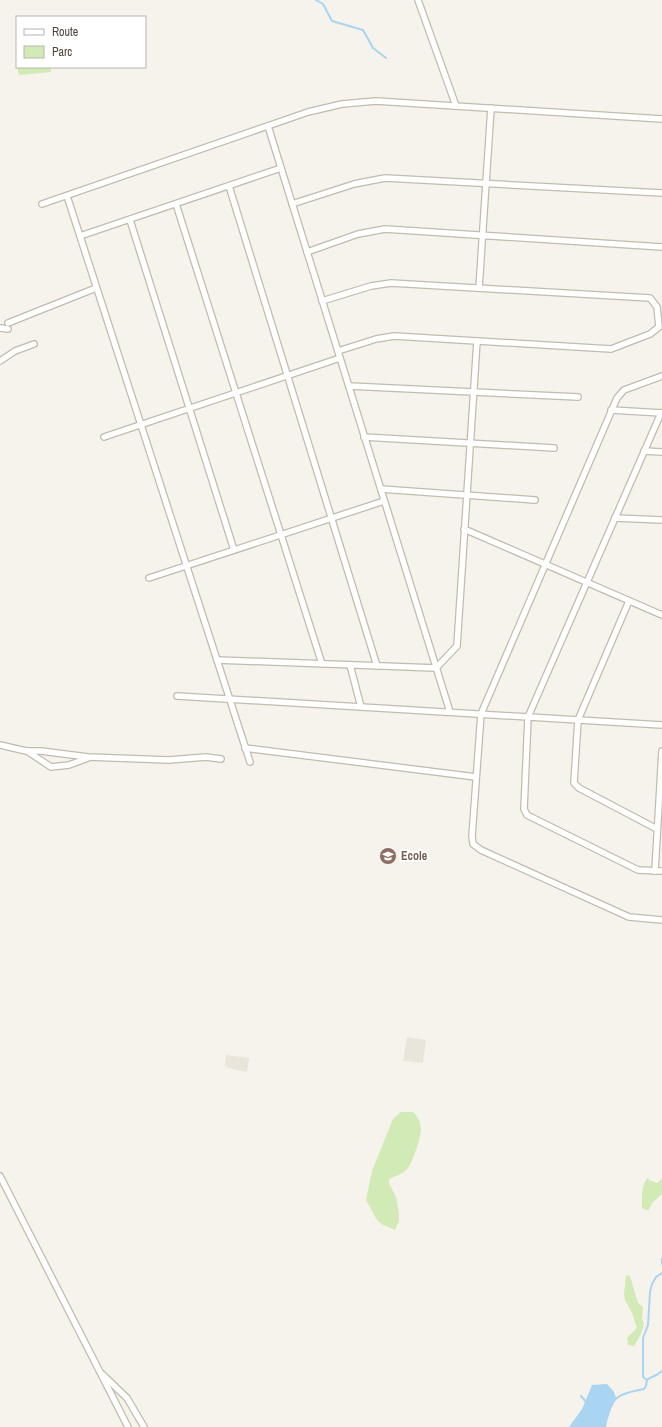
<svg xmlns="http://www.w3.org/2000/svg" width="662" height="1427" font-family="'Archivo Narrow',sans-serif">
<rect width="100%" height="100%" fill="#f6f3ec"/>
<g fill="#eae5da">
<polygon points="407,1037 426,1040 423,1063 403,1061"/>
<polygon points="226,1055 249,1058 247,1072 228,1068 225,1065"/>
</g>
<g fill="#d2eab5">
<polygon points="17,67 51,67 51,72 19,75"/>
<path d="M 401,1112 L 413,1112 C 417,1116 421,1122 421,1129 C 421,1137 413,1161 408,1168 C 403,1174 396,1176 389,1179 L 389,1183 L 396,1197 L 399,1213 L 399,1221 L 395,1230 L 383,1225 L 377,1220 L 366,1200 L 372,1171 L 393,1119 Z"/>
<path d="M 648,1177 L 649,1180 L 657,1183 L 662,1179 L 662,1194 L 652,1203 L 649,1210 L 646,1210 L 642,1208 C 642,1196 641,1186 648,1177 Z"/>
<polygon points="626,1275 630,1276 638,1303 643,1307 642,1318 644,1324 641,1334 634,1346 628,1345 627,1338 637,1328 632,1313 625,1300 624,1294"/>
</g>
<polygon fill="#a9d4f2" points="607,1384 614,1392 616,1398 606,1419 605,1427 569,1427 582,1409 592,1385"/>
<g fill="none" stroke-linecap="round" stroke-linejoin="round">
<g stroke="#a9d4f2" stroke-width="2">
<polyline points="316,0 323,4 332,21 363,30 373,48 386,58"/>
<polyline points="662,1259 662,1264"/>
<path d="M 647,1380 C 652,1376 657,1376 662,1371"/>
<polyline points="581,1396 587,1403"/>
<path d="M 605,1427 C 606,1420 611,1402 617,1398 C 624,1392 636,1391 644,1389 L 646,1386 L 647,1380 L 643,1377 L 643,1338 L 648,1325 L 650,1292 L 652,1284 L 656,1277 L 662,1273"/>
</g>
<g stroke="#c2bbae" stroke-width="8">
<g id="street">
<polyline points="418,0 456,106"/>
<polyline points="268,126 450,712"/>
<polyline points="229,186 377,666"/>
<polyline points="67,196 250,762"/>
<polyline points="42,204 308,112 342,104 376,101 662,119"/>
<polyline points="176,204 322,664"/>
<polyline points="292,204 354,184 385,178 662,193"/>
<polyline points="130,220 234,550"/>
<polyline points="80,236 281,168"/>
<polyline points="307,252 358,234 385,229 662,247"/>
<polyline points="479,288 491,108"/>
<polyline points="322,301 371,286 391,283 650,298 657,307 659,327 650,334 611,349 394,336 376,339 338,351"/>
<polyline points="8,323 96,288"/>
<polyline points="0,328 8,329"/>
<polyline points="0,361 15,351 34,344"/>
<polyline points="662,376 624,390 617,398 481,714 472,836 473,844 481,850 629,917 662,920"/>
<polyline points="349,386 578,397"/>
<polyline points="611,410 662,413"/>
<polyline points="661,413 528,717 524,809 527,815 638,870 662,871"/>
<polyline points="104,437 340,358"/>
<polyline points="364,437 554,448"/>
<polyline points="644,451 662,452"/>
<polyline points="381,489 535,500"/>
<polyline points="615,518 662,520"/>
<polyline points="464,529 662,615"/>
<polyline points="149,578 384,501"/>
<polyline points="629,601 578,720 574,783 579,788 657,829"/>
<polyline points="217,660 436,668 457,646 477,341"/>
<polyline points="350,665 361,707"/>
<polyline points="177,696 662,725"/>
<polyline points="0,745 26,751 41,751 88,757 169,760 206,757 221,759"/>
<polyline points="245,748 476,777"/>
<polyline points="27,751 51,767 69,765 88,758"/>
<polyline points="655,871 662,751"/>
<polyline points="0,1176 128,1427"/>
<polyline points="102,1374 127,1398 144,1427"/>
</g>
</g>
<use href="#street" stroke="#fff" stroke-width="5.5"/>
</g>
<defs>
<g id="school-disc" transform="scale(0.9)"><circle r="9.5" fill="#8d6e63" stroke="#fff"/><path d="M0-5L7-2L0 1L-7-2ZM-4 1L0 2.5L4 1V4Q0 6-4 4Z" fill="#fff"/></g>
</defs>
<g fill-rule="evenodd">
<use href="#school-disc" x="388" y="856"/>
</g>
<g text-anchor="middle" dominant-baseline="central" stroke-width="4" stroke-linejoin="round" paint-order="stroke">
<g font-size="12" font-weight="bold" fill="#785e54" stroke="#fff" text-anchor="start">
<text x="401" y="856">Ecole</text>
</g>
</g>
<rect x="16" y="16" width="130" height="52" fill="#ffffff" stroke="#b7b4b0"/>
<rect x="24" y="29" width="20" height="6" fill="#ffffff" stroke="#b7b4b0"/>
<text x="52" y="36" font-size="12" fill="#4b4439">Route</text>
<rect x="24" y="46" width="20" height="12" fill="#d2eab5" stroke="#b7b4b0"/>
<text x="52" y="56" font-size="12" fill="#4b4439">Parc</text>
</svg>
